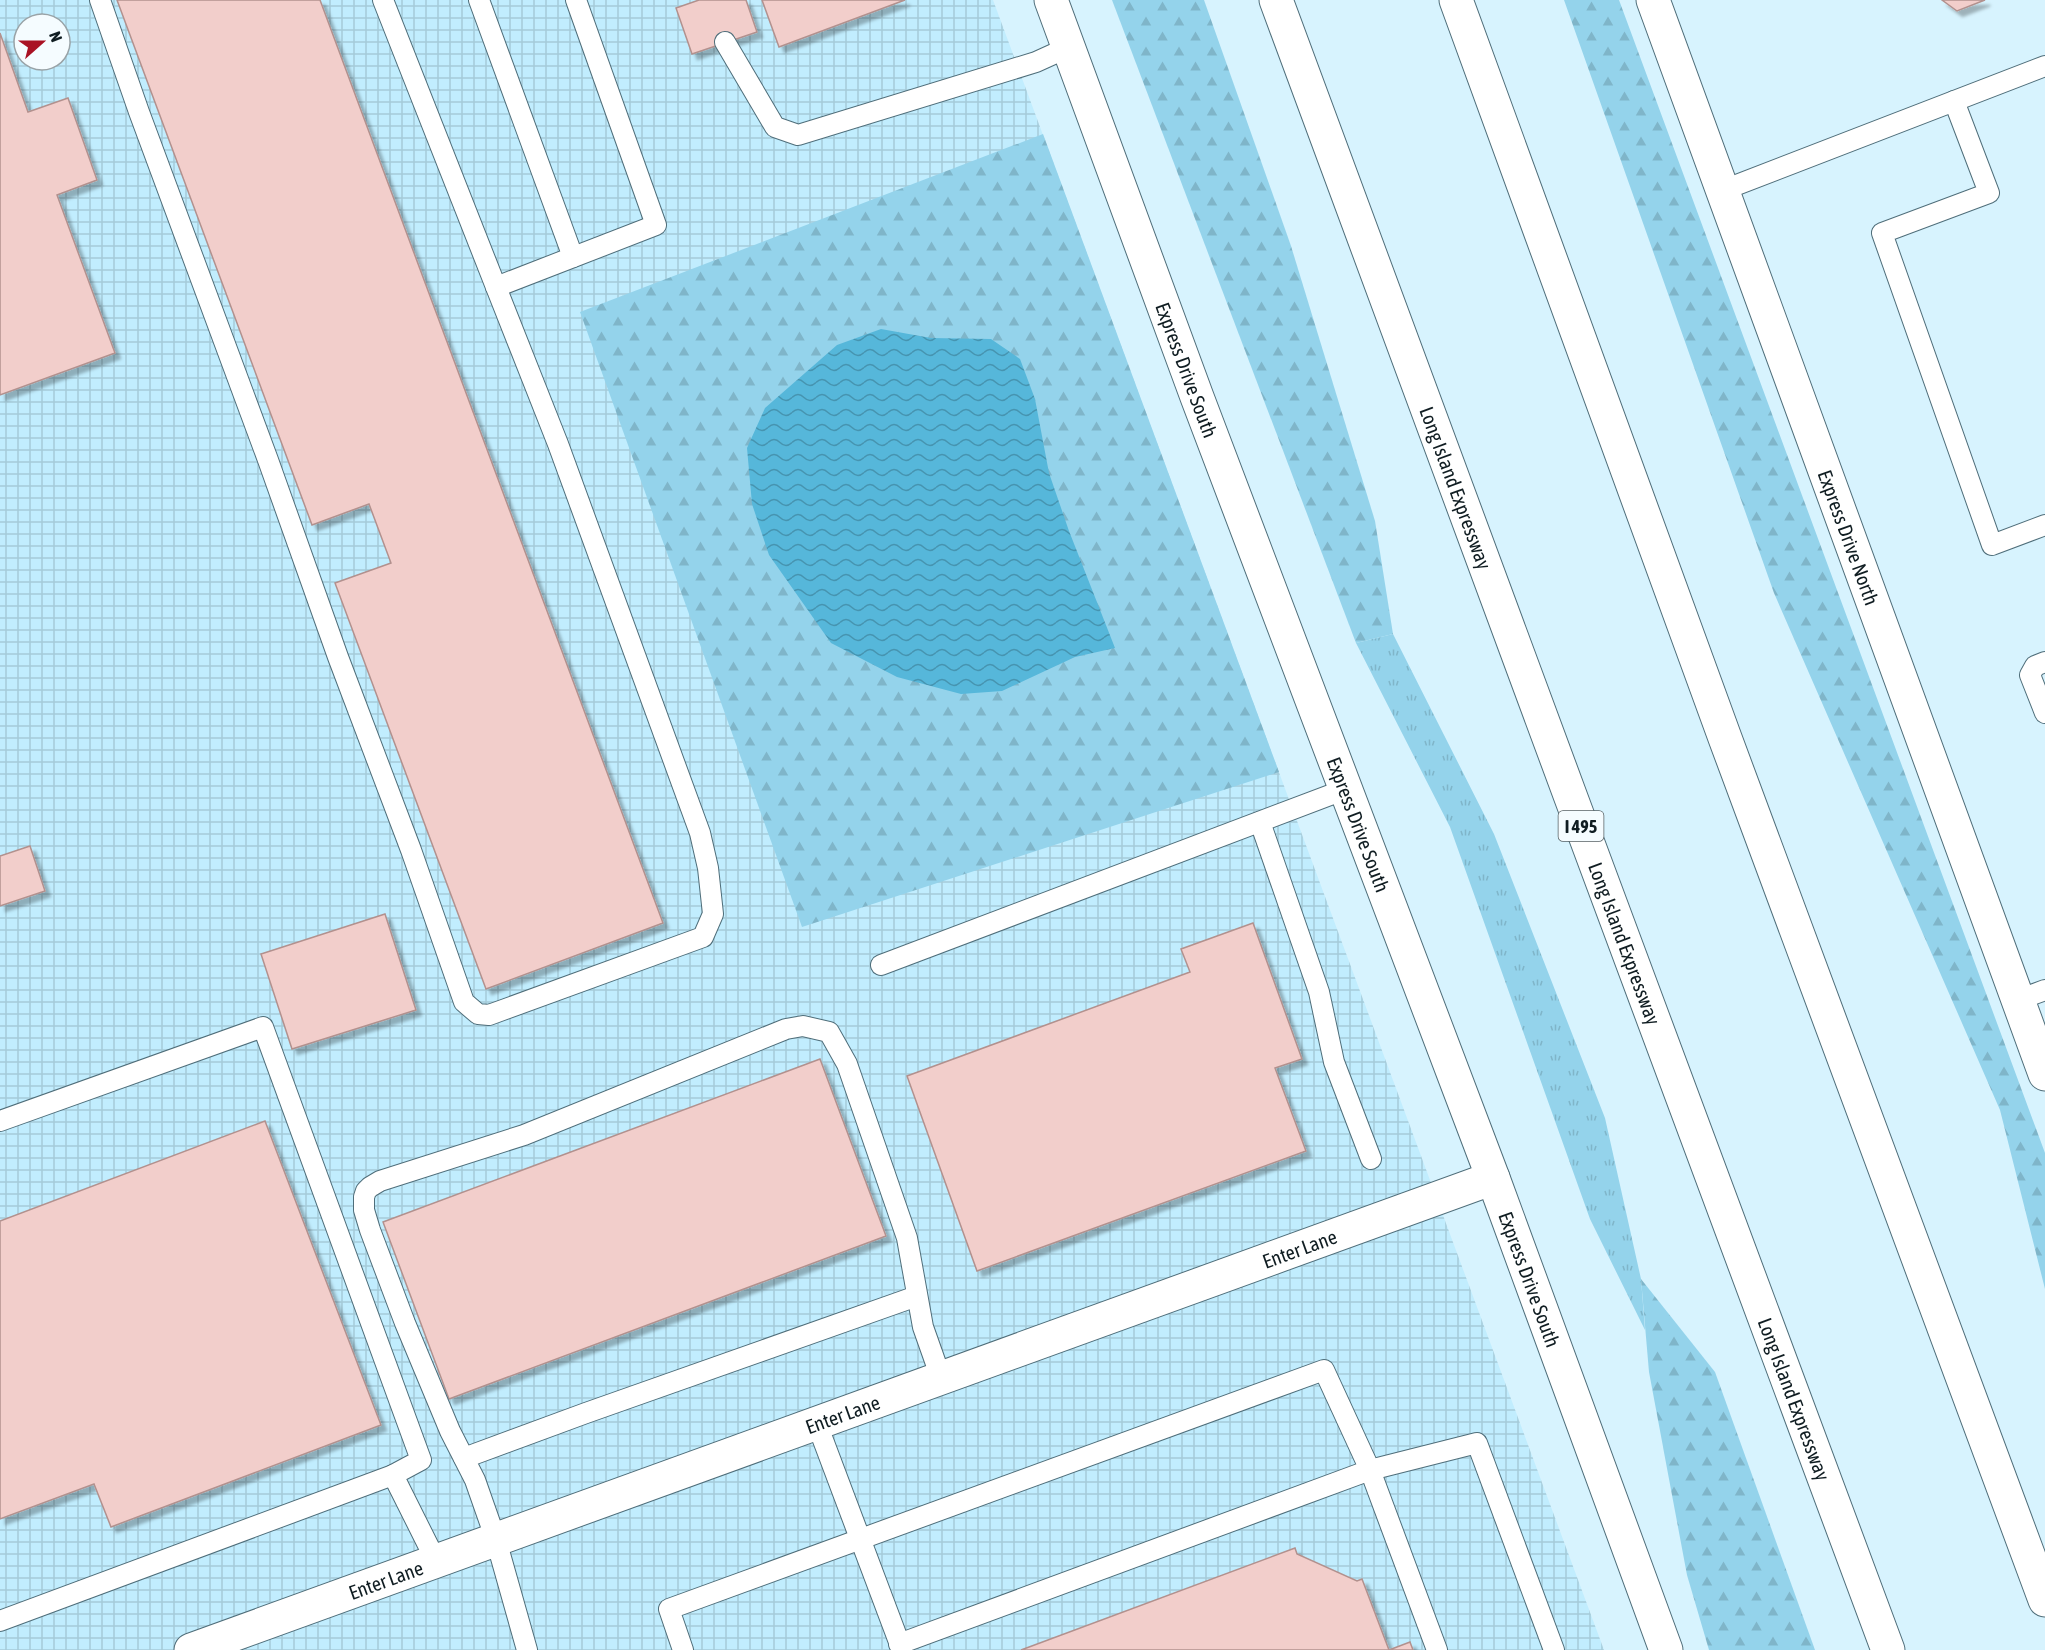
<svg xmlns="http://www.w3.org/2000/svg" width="2045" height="1650" font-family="'Asap Condensed',sans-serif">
<defs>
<pattern id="industrial-grid" width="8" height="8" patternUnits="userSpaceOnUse" patternTransform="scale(1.5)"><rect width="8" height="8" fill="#c1edfe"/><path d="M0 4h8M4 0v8" fill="none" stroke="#a5cbd9"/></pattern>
<pattern id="grass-tufts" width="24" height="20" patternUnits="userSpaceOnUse" patternTransform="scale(1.5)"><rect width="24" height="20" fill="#94d3eb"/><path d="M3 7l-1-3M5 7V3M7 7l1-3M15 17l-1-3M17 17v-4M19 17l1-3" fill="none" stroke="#7fb5c9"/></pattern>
<pattern id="forest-firs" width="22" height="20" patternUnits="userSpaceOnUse" patternTransform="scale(1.5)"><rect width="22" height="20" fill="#94d3eb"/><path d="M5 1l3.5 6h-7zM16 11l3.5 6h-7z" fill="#7fb5c9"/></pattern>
<pattern id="water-waves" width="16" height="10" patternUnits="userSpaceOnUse" patternTransform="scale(1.5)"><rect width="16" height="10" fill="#56b7da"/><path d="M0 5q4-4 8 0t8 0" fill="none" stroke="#4694b0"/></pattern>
<filter id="shadow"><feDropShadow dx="5.5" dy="5.5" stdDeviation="1.5" flood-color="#0004"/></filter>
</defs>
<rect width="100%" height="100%" fill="#d7f3fe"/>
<path fill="url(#industrial-grid)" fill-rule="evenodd" d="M 0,0 L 993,0 L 1604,1650 L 0,1650 ZM 24,24 L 60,24 L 60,60 L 24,60 Z"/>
<polygon fill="url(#grass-tufts)" points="1393,634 1494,834 1605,1118 1641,1279 1645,1330 1590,1219 1450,827 1356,643"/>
<g fill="url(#forest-firs)">
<polygon points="1112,0 1204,0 1291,246 1375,521 1393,634 1356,643"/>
<polygon points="1564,0 1619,0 2045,1153 2045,1289 2000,1110 1774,593"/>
<polygon points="1043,134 1279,772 802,927 580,312"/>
<polygon points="1641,1279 1715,1372 1815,1650 1709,1650 1687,1575 1649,1372"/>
</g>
<polygon fill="url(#water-waves)" points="881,329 931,338 991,339 1020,359 1035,399 1049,473 1069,531 1115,648 1075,657 1002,691 961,694 897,677 831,643 769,555 752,504 747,448 765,408 837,345"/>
<g fill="#f2cecb" stroke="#b2918e" stroke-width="1.5" filter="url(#shadow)">
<polygon points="117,0 320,0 663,923 486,989 335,583 391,563 369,504 312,525"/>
<polygon points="699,0 746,0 757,32 692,54 676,8"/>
<polygon points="762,0 905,0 779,47"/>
<polygon points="1942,0 1985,0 1957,11"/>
<polygon points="0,33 28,112 68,98 97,180 57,195 115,353 0,395"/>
<polygon points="30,846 45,891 0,906 0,856"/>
<polygon points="385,914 416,1010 292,1049 261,954"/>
<polygon points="1253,923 1302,1059 1275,1068 1306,1151 977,1271 907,1076 1190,972 1181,949"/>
<polygon points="820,1059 886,1236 449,1399 383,1222"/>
<polygon points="265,1121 381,1425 111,1527 94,1484 0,1519 0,1221"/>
<polygon points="1295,1548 1297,1554 1357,1581 1362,1579 1389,1650 1021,1650"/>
<polygon points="1410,1642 1413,1650 1389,1650"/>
</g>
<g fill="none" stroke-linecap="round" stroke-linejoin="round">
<g stroke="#4f6e7a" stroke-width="22">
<g id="lane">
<polyline points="100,0 139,112 268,460 338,657 411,850 464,1002 478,1014 489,1015 703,937 713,914 708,868 700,833 558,444 496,287 656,225 576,0"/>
<polyline points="383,0 496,287"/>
<polyline points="479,0 573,257"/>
<polyline points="725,42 775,127 798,135 1036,62 1069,47"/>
<polyline points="1954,101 1989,193 1882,233 1992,545 2045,525"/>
<polyline points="1721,191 2045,66"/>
<polyline points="2045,662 2035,666 2030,675 2045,713"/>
<polyline points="1260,822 1319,992 1334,1062 1371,1159"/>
<polyline points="881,965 1346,789"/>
<polyline points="2018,1000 2045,990"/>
<polyline points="0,1121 263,1027 421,1460 393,1475 436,1561"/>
<polyline points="817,1424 902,1650"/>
<polyline points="464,1458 586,1413 917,1296"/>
<polyline points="0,1621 393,1475"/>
<polyline points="899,1644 1370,1470 1437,1650"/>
<polyline points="527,1650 496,1540 475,1480 450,1431 405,1323 370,1230 364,1210 364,1197 366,1191 370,1187 380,1181 524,1135 786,1029 803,1026 829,1032 847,1064 907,1238 923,1327 941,1378"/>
<polyline points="683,1650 669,1609 1324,1370 1370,1470 1477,1443 1554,1650"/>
</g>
</g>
<g stroke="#4f6e7a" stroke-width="35">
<g id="street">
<path id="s1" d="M 191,1650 L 1493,1178"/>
</g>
</g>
<g stroke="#4f6e7a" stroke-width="35">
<g id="secondary">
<path id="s2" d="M 1051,0 L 1197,397 L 1493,1178 L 1666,1650"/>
<path id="s3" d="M 1653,0 L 2045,1074"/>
</g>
</g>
<g stroke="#4f6e7a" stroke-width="35">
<g id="highway">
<path id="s4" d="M 1276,0 L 1570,795 L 1888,1650"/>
<polyline points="1456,0 1725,738 2045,1600"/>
</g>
</g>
<use href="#lane" stroke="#fff" stroke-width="20"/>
<use href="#street" stroke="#fff" stroke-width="33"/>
<use href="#secondary" stroke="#fff" stroke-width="33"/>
<use href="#highway" stroke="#fff" stroke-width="33"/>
</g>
<g text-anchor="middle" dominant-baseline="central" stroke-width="6" stroke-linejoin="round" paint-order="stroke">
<rect fill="#f5fcff" stroke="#556064" stroke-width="1.5" x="1558.5" y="811" width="45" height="30" rx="4.5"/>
<g font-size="18" font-weight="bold" fill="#101d22">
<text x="1581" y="826">I 495</text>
</g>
<g font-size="20" fill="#101d22" stroke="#f5fcff">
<text stroke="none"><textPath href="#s2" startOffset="394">Express Drive South</textPath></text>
<text stroke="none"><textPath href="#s4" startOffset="520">Long Island Expressway</textPath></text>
<text stroke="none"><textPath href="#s3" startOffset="572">Express Drive North</textPath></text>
<text stroke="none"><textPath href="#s2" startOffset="880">Express Drive South</textPath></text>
<text stroke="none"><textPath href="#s4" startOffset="1006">Long Island Expressway</textPath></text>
<text stroke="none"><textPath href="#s1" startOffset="1179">Enter Lane</textPath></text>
<text stroke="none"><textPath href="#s2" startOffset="1366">Express Drive South</textPath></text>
<text stroke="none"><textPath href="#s4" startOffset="1492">Long Island Expressway</textPath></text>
<text stroke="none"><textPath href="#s1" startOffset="693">Enter Lane</textPath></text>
<text stroke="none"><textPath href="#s1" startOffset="207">Enter Lane</textPath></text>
</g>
</g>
<g transform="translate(42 42) rotate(69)"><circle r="28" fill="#f5fcff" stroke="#99a3a7" stroke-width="1.5"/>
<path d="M0-4.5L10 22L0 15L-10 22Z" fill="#a91224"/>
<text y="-9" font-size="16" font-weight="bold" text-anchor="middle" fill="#101d22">N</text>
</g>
</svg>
